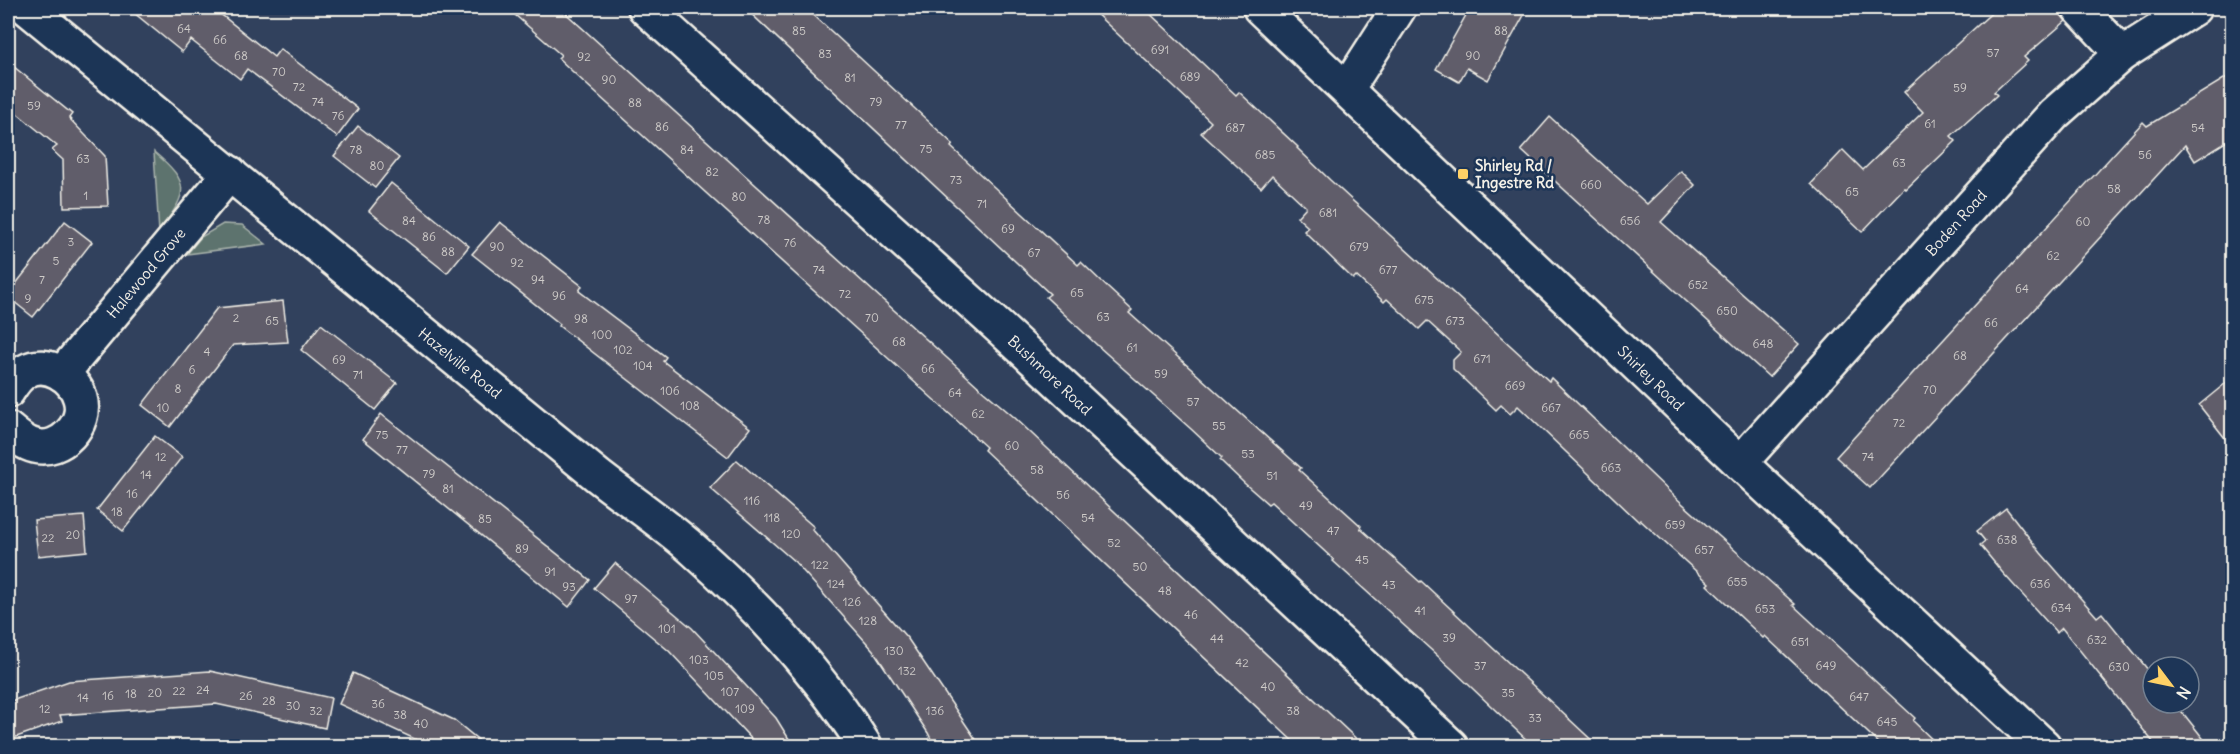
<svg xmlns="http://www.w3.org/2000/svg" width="2240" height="754" font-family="Delius,sans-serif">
<rect width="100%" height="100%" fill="#31415d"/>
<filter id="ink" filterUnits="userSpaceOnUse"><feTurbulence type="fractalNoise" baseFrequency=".0167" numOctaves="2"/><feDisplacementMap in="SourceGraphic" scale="12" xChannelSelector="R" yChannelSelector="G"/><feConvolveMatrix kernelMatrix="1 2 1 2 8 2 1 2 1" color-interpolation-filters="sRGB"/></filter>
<g filter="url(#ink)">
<g fill="#5d736e" stroke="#a8b2ab" stroke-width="1.5">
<path d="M 154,152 C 195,186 185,194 159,233 Z"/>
<polygon points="223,224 242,225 266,244 187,254 201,237"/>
</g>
<g fill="#605d6b" stroke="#f4f1e8" stroke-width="1.5">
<polygon points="128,8 213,8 274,57 280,49 358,109 337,137 247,69 240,79 191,40 182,52"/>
<polygon points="507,8 560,8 979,387 1014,417 1365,747 1299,747 984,450 986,447 587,85 558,58 561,55"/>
<polygon points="745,8 806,8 953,144 951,147 1009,201 1078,265 1081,262 1107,287 1132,310 1129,313 1301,468 1299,470 1361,526 1360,528 1420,582 1421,581 1599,747 1534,747 1451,668 1333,561 1334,560 1271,502 1268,504 1244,483 1220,460 1222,458 1191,429 1098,346 1046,297 1050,294"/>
<polygon points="1090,8 1144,8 1236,95 1239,92 1298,147 1297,148 1330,180 1549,381 1551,378 1674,496 1766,578 1795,604 1793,605 1915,718 1913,721 1940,747 1883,747 1765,636 1763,638 1707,585 1709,583 1640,520 1639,522 1518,406 1510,414 1501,405 1496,410 1453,369 1453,360 1461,352 1427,321 1419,329 1387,299 1384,302 1356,276 1353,279 1304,231 1308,227 1297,217 1306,207 1272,175 1261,188 1201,133 1211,122"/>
<polygon points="1470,8 1528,8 1488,80 1467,68 1459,82 1436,69"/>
<polygon points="1997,8 2055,8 2066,21 2024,57 2028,61 1994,92 1997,95 1951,136 1956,141 1906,189 1904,188 1862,232 1811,184 1843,150 1863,170 1923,112 1904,92"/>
<polygon points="8,62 72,114 69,118 105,156 108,206 64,207 63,160 52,150 57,146 8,106"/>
<polygon points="2232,74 2232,138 2195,161 2185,145 1870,488 1836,457 2143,122 2147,126"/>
<polygon points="1550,117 1647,204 1681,171 1695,185 1661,222 1799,344 1769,377 1521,150"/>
<polygon points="358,126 399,158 375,188 334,156"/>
<polygon points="391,183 469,246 447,273 369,211"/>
<polygon points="65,221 92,242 33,317 8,297 8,294"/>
<polygon points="500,222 582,286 579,291 666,357 663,361 750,428 728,457 559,326 560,324 472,254"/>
<polygon points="283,301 288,342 233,345 170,427 142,405 217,308"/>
<polygon points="321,324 397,383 375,410 301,350"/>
<polygon points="2232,378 2232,447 2199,405"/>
<polygon points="381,414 590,580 569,607 363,439"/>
<polygon points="155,436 182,457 123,531 97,510"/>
<polygon points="737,460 814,527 812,529 908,639 981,747 935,747 928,733 873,650 795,562 710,488"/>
<polygon points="2006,508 2041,553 2097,617 2102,613 2153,676 2153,703 2175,703 2210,747 2157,747 2062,628 2057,633 2002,572 1980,545 1985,541 1977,531"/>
<polygon points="84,516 87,551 38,556 34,520"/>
<polygon points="615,563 692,628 776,718 794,747 759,747 669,651 594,588"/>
<polygon points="210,671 331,698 325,728 216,704 60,715 62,721 8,740 8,702 69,681"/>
<polygon points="353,673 454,720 487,747 432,747 339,704"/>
</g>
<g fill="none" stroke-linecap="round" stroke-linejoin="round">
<g stroke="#f4f1e8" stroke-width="38">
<g id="minor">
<path d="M 27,8 L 598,476 C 630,501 665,524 695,551 C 760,609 819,673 865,746"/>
<polyline points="645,8 1002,330 1451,746"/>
<polyline points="1260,8 1740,463 2044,746"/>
<polyline points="2079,8 2122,54"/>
<polyline points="1347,89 1399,8"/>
<polyline points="62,374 230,173"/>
<path d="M 8,391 C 13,383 17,376 26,371 C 47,359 74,377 80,398 C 88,424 60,453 35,446 C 25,444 15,435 8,429"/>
<polyline points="1740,463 2054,114 2122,54 2194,8"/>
</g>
</g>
<use href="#minor" stroke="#1d3557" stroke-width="33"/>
</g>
</g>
<rect fill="#ffd166" stroke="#1d3557" stroke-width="2" x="1457" y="168" width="12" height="12" rx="3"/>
<g text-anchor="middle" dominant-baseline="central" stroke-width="5" stroke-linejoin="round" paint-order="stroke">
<g font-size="12" fill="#cfccc9">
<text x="184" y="28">64</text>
<text x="799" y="30">85</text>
<text x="1501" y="30">88</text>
<text x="220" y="39">66</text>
<text x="1160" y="49">691</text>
<text x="1993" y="52">57</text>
<text x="825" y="53">83</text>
<text x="241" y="55">68</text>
<text x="1473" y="55">90</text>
<text x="584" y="56">92</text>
<text x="279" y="71">70</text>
<text x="1190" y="76">689</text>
<text x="850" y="77">81</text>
<text x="609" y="79">90</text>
<text x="299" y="86">72</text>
<text x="1960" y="87">59</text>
<text x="318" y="101">74</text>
<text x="876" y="101">79</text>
<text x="635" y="102">88</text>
<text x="34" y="105">59</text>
<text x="338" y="115">76</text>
<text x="1930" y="123">61</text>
<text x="901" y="124">77</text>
<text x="662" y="126">86</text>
<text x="1235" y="127">687</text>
<text x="2198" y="127">54</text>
<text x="926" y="148">75</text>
<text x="356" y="149">78</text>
<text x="687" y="149">84</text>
<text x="1265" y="154">685</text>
<text x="2145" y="154">56</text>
<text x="83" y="158">63</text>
<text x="1899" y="162">63</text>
<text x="377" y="165">80</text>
<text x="712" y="171">82</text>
<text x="956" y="179">73</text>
<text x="1591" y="184">660</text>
<text x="2114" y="188">58</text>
<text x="1852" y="191">65</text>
<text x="86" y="195">1</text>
<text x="739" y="196">80</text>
<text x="982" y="203">71</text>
<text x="1328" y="212">681</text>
<text x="764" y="219">78</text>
<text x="409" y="220">84</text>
<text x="1630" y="220">656</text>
<text x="2083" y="221">60</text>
<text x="1008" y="228">69</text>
<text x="429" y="236">86</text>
<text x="71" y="241">3</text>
<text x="790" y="242">76</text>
<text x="497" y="246">90</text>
<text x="1359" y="246">679</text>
<text x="448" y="251">88</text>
<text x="1034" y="252">67</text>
<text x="2053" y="255">62</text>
<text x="56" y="260">5</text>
<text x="517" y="262">92</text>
<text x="819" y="269">74</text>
<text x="1388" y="269">677</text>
<text x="42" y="279">7</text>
<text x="538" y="279">94</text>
<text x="1698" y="284">652</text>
<text x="2022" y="288">64</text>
<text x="1077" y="292">65</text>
<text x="845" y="293">72</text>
<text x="559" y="295">96</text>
<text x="28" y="298">9</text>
<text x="1424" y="299">675</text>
<text x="1727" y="310">650</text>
<text x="1103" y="316">63</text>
<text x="236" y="317">2</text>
<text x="872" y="317">70</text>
<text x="581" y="318">98</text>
<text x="272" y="320">65</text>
<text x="1455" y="320">673</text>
<text x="1991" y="322">66</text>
<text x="602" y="334">100</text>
<text x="899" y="341">68</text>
<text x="1763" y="343">648</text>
<text x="1132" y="347">61</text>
<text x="623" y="349">102</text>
<text x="207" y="351">4</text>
<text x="1960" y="355">68</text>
<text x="1482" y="358">671</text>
<text x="339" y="359">69</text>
<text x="643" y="365">104</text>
<text x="928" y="368">66</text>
<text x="192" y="369">6</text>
<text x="1161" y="373">59</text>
<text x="358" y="374">71</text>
<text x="1515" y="385">669</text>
<text x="178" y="388">8</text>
<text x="1930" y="389">70</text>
<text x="670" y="390">106</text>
<text x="955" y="392">64</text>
<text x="1193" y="401">57</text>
<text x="690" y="405">108</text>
<text x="163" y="407">10</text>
<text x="1551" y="407">667</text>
<text x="978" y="413">62</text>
<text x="1899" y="422">72</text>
<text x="1219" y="425">55</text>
<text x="382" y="434">75</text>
<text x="1579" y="434">665</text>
<text x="1012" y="445">60</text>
<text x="402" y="449">77</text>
<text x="1248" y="453">53</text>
<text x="161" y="456">12</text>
<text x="1868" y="456">74</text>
<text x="1611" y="467">663</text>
<text x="1037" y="469">58</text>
<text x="429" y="473">79</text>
<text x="146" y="474">14</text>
<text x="1272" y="475">51</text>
<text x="448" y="488">81</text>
<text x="132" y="493">16</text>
<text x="1063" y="494">56</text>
<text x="752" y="500">116</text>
<text x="1306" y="505">49</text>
<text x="117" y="511">18</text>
<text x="772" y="517">118</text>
<text x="1088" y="517">54</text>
<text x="485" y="518">85</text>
<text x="1675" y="524">659</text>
<text x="1333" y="530">47</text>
<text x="791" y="533">120</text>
<text x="73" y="534">20</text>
<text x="48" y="537">22</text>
<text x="2007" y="539">638</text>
<text x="1114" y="542">52</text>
<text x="522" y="548">89</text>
<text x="1704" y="549">657</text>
<text x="1362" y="559">45</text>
<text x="820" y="564">122</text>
<text x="1140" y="566">50</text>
<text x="550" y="571">91</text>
<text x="1737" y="581">655</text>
<text x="836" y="583">124</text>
<text x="2040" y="583">636</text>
<text x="1389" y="584">43</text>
<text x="569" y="586">93</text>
<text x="1165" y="590">48</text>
<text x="631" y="598">97</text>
<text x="852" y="601">126</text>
<text x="2061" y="607">634</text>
<text x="1765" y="608">653</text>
<text x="1420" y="610">41</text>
<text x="1191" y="614">46</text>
<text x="868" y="620">128</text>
<text x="667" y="628">101</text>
<text x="1449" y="637">39</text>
<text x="1217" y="638">44</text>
<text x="2097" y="639">632</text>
<text x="1800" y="641">651</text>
<text x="894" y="650">130</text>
<text x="699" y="659">103</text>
<text x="1242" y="662">42</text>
<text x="1480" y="665">37</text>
<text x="1826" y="665">649</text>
<text x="2119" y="666">630</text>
<text x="907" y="670">132</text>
<text x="714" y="675">105</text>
<text x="1268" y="686">40</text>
<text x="203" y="689">24</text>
<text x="179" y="690">22</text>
<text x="730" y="691">107</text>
<text x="155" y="692">20</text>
<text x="1508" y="692">35</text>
<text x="131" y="693">18</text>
<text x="108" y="695">16</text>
<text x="246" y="695">26</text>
<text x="1859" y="696">647</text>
<text x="83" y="697">14</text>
<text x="269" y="700">28</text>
<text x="378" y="703">36</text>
<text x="293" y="705">30</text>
<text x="45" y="708">12</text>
<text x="745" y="708">109</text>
<text x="316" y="710">32</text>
<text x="935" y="710">136</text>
<text x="1293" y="710">38</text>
<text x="400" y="714">38</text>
<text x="1535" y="717">33</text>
<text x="1887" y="721">645</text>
<text x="421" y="723">40</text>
</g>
<g font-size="15" font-weight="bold" fill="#f4f1e8" stroke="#1d3557" text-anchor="start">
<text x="1475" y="165">Shirley Rd /<tspan x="1475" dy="17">Ingestre Rd</tspan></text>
</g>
<g font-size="15" fill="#f4f1e8" stroke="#1d3557">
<text transform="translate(1956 223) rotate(-48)">Boden Road</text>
<text transform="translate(146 273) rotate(-50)">Halewood Grove</text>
<text transform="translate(460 363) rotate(39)">Hazelville Road</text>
<text transform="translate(1050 375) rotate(43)">Bushmore Road</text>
<text transform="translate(1651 378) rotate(44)">Shirley Road</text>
</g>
</g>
<rect width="2240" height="754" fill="none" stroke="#1d3557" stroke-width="30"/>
<rect x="15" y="15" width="2210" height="724" fill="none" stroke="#f4f1e8" stroke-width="2" filter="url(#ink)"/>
<g transform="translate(2171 685) rotate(122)"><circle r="28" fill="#1d3557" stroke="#738091" stroke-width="1.5"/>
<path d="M0-4.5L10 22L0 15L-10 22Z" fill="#ffd166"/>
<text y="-9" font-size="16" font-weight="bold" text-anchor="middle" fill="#f4f1e8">N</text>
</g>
</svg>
